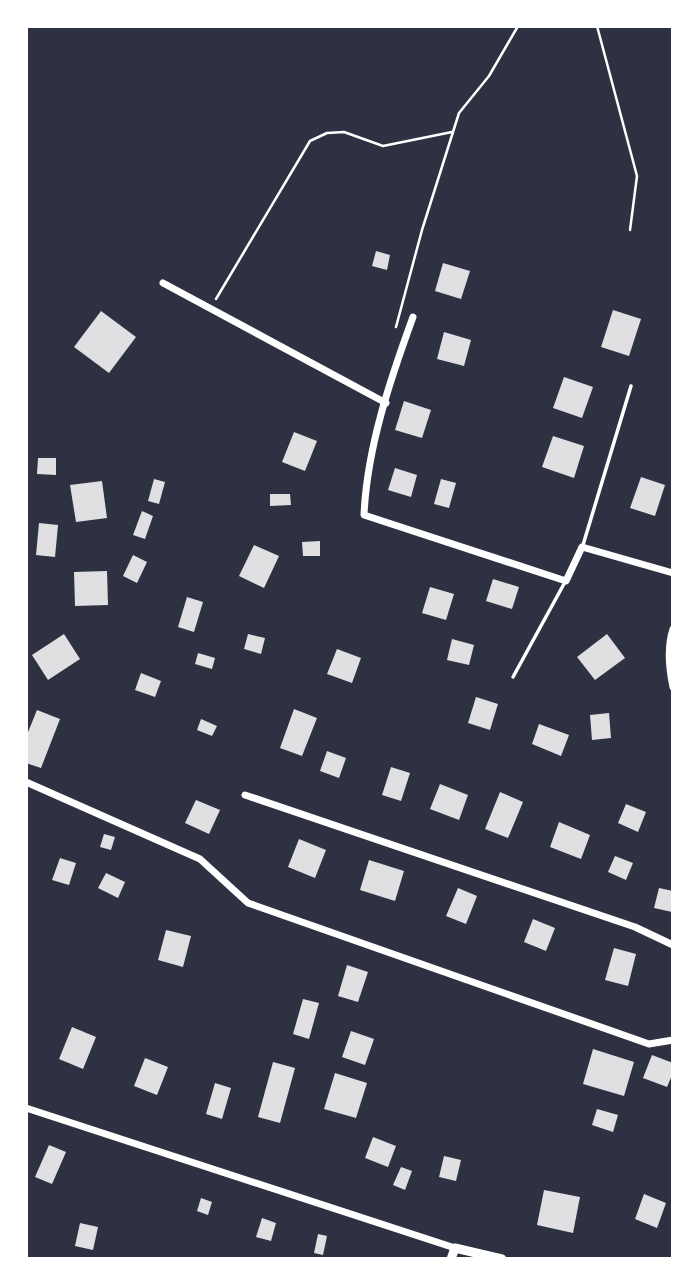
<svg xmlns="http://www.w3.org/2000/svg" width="699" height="1285" font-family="'PT Sans Narrow',sans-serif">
<rect width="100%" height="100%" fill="#2d3142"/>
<g fill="#e0e0e3">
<polygon points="376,251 390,255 387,270 372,266"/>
<polygon points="443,263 470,271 461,299 435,291"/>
<polygon points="613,310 641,319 629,356 601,347"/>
<polygon points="101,311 136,337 109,373 74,347"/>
<polygon points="444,332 471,340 464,366 437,359"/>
<polygon points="564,377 593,387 582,418 553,408"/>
<polygon points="404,401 431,410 422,438 395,430"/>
<polygon points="294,432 317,441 305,471 282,462"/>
<polygon points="553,436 584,446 574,478 542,467"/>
<polygon points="38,458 56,458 56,475 37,474"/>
<polygon points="395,468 417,475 411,497 388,490"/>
<polygon points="641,477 665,485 655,516 630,508"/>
<polygon points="154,479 165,482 159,504 148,501"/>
<polygon points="441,479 456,483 449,508 434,504"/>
<polygon points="102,481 107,518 76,522 70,485"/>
<polygon points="270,494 290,494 291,505 270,506"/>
<polygon points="142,511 153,516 145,539 133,535"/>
<polygon points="39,523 58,525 55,557 36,555"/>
<polygon points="320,541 320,556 303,556 302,542"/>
<polygon points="254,545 279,556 264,588 239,576"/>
<polygon points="133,555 147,562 137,583 123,576"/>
<polygon points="107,571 108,605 75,606 74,572"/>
<polygon points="493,579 519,587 512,609 486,601"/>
<polygon points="430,587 454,594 446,620 422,613"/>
<polygon points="187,597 203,602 194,632 178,627"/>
<polygon points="64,634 80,659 48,680 32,655"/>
<polygon points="248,634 265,638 261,654 244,649"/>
<polygon points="607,634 625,658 595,680 577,657"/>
<polygon points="452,639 474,645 469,665 447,660"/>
<polygon points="337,649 361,658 352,683 327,674"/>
<polygon points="198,653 215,658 212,669 195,664"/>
<polygon points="141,673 161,681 155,697 135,690"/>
<polygon points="476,697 498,704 490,730 468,723"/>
<polygon points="294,709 317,718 302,756 280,748"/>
<polygon points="37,710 60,719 41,768 26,763 26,737"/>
<polygon points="609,713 611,738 592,740 590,715"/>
<polygon points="201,719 217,726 212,736 197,730"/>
<polygon points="539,724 569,735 561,756 532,744"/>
<polygon points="327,751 346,758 339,778 320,771"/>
<polygon points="391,767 410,773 401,801 382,795"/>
<polygon points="440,784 468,795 459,820 430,809"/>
<polygon points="500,792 523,802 508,838 485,829"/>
<polygon points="196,800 220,810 209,834 185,823"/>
<polygon points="626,804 646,812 638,832 618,823"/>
<polygon points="559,822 590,835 581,859 550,847"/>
<polygon points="104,834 115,837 111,850 100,847"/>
<polygon points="299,839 326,850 315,878 288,867"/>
<polygon points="615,856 633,863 626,880 608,872"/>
<polygon points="60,858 76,863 69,885 52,880"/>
<polygon points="369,860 404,871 395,901 360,890"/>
<polygon points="106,873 125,882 118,898 98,888"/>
<polygon points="458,888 477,896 466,924 446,916"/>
<polygon points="659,888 673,891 672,912 654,908"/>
<polygon points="533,919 555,928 546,951 524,942"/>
<polygon points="166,930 191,936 183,967 158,960"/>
<polygon points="614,948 636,954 628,986 605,980"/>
<polygon points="347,965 368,972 358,1002 338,996"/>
<polygon points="303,999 319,1003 309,1039 293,1034"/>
<polygon points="72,1027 96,1037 83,1069 59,1059"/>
<polygon points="351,1031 374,1039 365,1065 342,1057"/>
<polygon points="593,1049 634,1062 624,1096 583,1084"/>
<polygon points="652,1055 673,1063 673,1073 667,1087 643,1078"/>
<polygon points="145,1058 168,1067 157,1095 134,1086"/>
<polygon points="273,1062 295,1068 280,1123 258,1117"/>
<polygon points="335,1073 367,1083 356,1118 324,1109"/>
<polygon points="215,1083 231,1088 222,1119 206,1114"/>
<polygon points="597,1109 618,1115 613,1132 592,1125"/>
<polygon points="373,1137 396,1146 388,1167 365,1158"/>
<polygon points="49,1145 66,1152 52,1184 35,1177"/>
<polygon points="444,1156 461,1160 456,1181 439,1177"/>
<polygon points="401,1167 412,1171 405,1190 393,1185"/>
<polygon points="544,1190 580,1197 573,1233 537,1225"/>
<polygon points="644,1194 666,1203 657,1228 635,1219"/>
<polygon points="201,1198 212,1202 208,1215 197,1211"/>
<polygon points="262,1218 276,1223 271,1241 256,1237"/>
<polygon points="80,1223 98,1227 93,1250 75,1246"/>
<polygon points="318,1234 327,1236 323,1255 314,1253"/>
</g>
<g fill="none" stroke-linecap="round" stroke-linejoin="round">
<g stroke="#fff" stroke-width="2.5">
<polyline points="597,26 637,176 630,230"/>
<polyline points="216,299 310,141 327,133 344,132 383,146 452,132"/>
<polyline points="396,327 422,230 459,113 489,76 518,26"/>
</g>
<g stroke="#fff" stroke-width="3.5">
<polyline points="583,545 631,386"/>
<polyline points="513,677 565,582"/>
</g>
<g stroke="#fff" stroke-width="7">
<polyline points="163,283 386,403"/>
<path d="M 413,317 C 390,380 367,448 364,515 L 566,581 L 582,547 L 673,573"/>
<path d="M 673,629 C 667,647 669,668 673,687"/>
<polyline points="26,782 200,859 248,903 649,1044 673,1040"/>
<polyline points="245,795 635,927 673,945"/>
<polyline points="26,1108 455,1248"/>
</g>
<polyline stroke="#fff" stroke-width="9" points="451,1259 455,1248 502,1259"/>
</g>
<rect width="699" height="1285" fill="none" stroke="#ffffff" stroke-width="56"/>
</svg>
